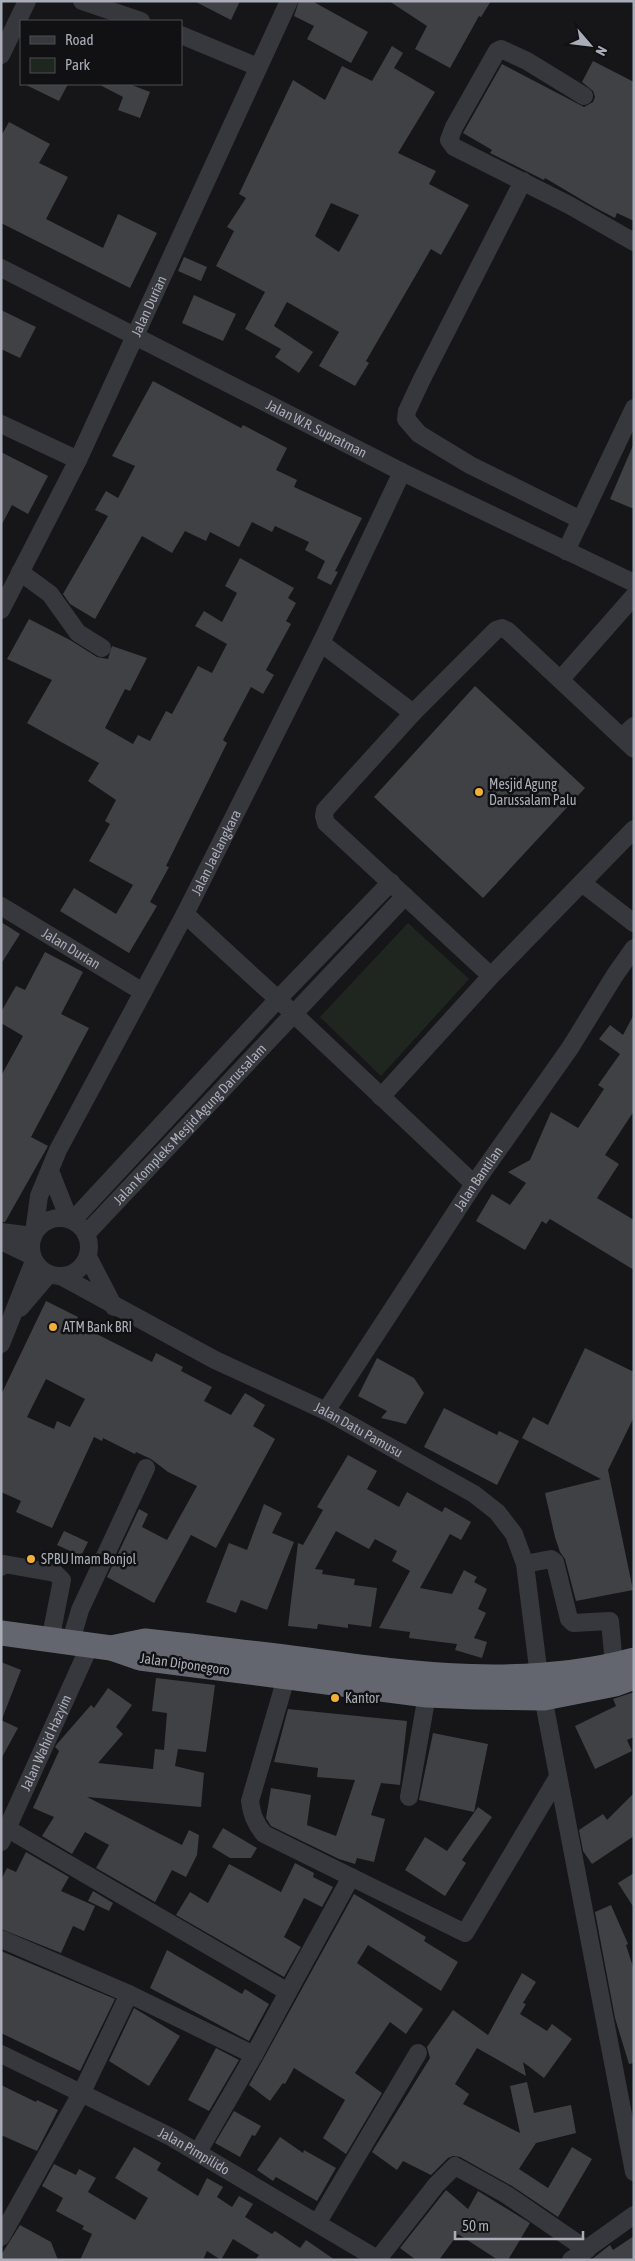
<svg xmlns="http://www.w3.org/2000/svg" width="635" height="2261" font-family="'Asap Condensed',sans-serif">
<rect width="100%" height="100%" fill="#161618"/>
<polygon fill="#1e261f" points="408,923 469,979 381,1076 320,1017"/>
<g fill="#404145" fill-rule="evenodd">
<polygon points="194,1 240,1 231,20"/>
<polygon points="299,1 312,1 368,32 351,63 307,39 314,26 294,16"/>
<polygon points="389,1 491,1 481,17 479,16 450,68 415,49 427,26"/>
<path d="M 392,46 L 403,53 L 394,68 L 435,92 L 398,153 L 436,171 L 429,184 L 469,205 L 441,255 L 431,249 L 366,361 L 369,363 L 355,386 L 319,366 L 339,332 L 287,302 L 274,326 L 313,352 L 299,373 L 275,357 L 281,349 L 245,329 L 265,292 L 216,266 L 234,231 L 227,227 L 246,198 L 239,194 L 293,80 L 325,100 L 342,66 L 372,81 ZM 331,203 L 359,215 L 339,252 L 315,236 Z"/>
<polygon points="593,61 634,82 634,221 617,213 615,218 594,207 545,178 544,180 490,153 492,150 463,133 502,64 584,107 593,102 595,97 593,91 582,82"/>
<polygon points="24,84 68,84 59,101"/>
<polygon points="98,84 129,84 150,92 140,118 118,110 123,97"/>
<polygon points="9,122 50,144 39,163 68,177 46,219 103,248 118,214 157,233 130,288 1,223 1,136"/>
<polygon points="184,257 207,267 201,281 178,271"/>
<polygon points="194,295 236,314 223,341 182,323"/>
<polygon points="1,310 36,327 20,358 1,349"/>
<polygon points="153,381 241,428 243,425 287,448 276,470 297,480 294,487 362,518 335,571 338,572 331,585 317,578 325,561 305,550 309,542 275,526 272,532 252,522 239,547 210,532 206,541 185,531 172,553 142,536 95,619 70,604 63,594 108,516 95,510 106,491 118,498 135,466 112,456"/>
<polygon points="634,443 634,509 610,499"/>
<polygon points="1,452 48,476 28,514 12,505 1,526"/>
<polygon points="240,558 294,588 288,598 296,603 286,621 291,624 266,670 274,675 263,694 251,687 223,740 227,743 166,866 169,867 150,902 157,906 129,953 60,911 74,888 116,914 133,885 89,861 110,824 105,821 116,800 88,781 99,763 27,723 52,680 7,659 29,619 70,640 97,657 108,659 112,646 147,658 130,691 125,689 105,728 133,744 138,735 150,741 166,711 172,714 198,666 212,673 227,644 195,626 204,611 222,622 237,593 225,586"/>
<polygon points="475,686 585,788 483,898 374,797"/>
<polygon points="1,922 20,934 1,964"/>
<polygon points="45,952 83,972 61,1014 89,1028 31,1137 48,1146 5,1222 1,1222 1,1076 23,1036 1,1023 1,1012 16,986 25,990"/>
<polygon points="634,1014 634,1111 605,1155 619,1164 597,1198 634,1220 634,1270 550,1219 546,1224 542,1221 525,1250 476,1221 492,1194 510,1205 526,1183 508,1172 530,1160 551,1112 578,1128 604,1089 598,1085 620,1054 599,1039 610,1025 623,1035"/>
<path d="M 46,1301 L 78,1317 L 75,1323 L 152,1362 L 156,1353 L 183,1367 L 181,1371 L 212,1387 L 204,1401 L 231,1415 L 245,1393 L 265,1405 L 253,1426 L 275,1439 L 216,1548 L 191,1535 L 154,1603 L 107,1577 L 139,1509 L 148,1514 L 142,1527 L 167,1540 L 197,1486 L 168,1472 L 151,1459 L 136,1452 L 135,1454 L 103,1438 L 102,1441 L 94,1437 L 52,1528 L 16,1512 L 21,1501 L 1,1492 L 1,1395 ZM 46,1379 L 85,1399 L 70,1427 L 57,1421 L 54,1429 L 27,1417 Z"/>
<polygon points="585,1348 634,1372 634,1417 608,1470 633,1590 576,1601 565,1559 560,1552 555,1537 545,1493 601,1479 522,1438 533,1417 548,1425"/>
<polygon points="377,1358 414,1378 424,1393 406,1424 381,1418 387,1411 358,1396"/>
<polygon points="444,1408 497,1435 499,1431 519,1441 497,1485 424,1447"/>
<polygon points="348,1455 377,1471 367,1489 399,1507 407,1492 442,1512 445,1507 471,1522 461,1540 450,1534 420,1588 452,1594 464,1570 477,1577 474,1582 487,1589 478,1609 486,1613 474,1638 487,1642 482,1658 455,1650 457,1644 409,1638 410,1632 379,1628 410,1571 392,1561 397,1551 375,1539 369,1549 336,1531 315,1569 323,1570 322,1574 355,1579 354,1585 377,1588 371,1627 348,1624 348,1628 318,1624 317,1629 288,1626 298,1543 303,1545 323,1510 317,1507"/>
<polygon points="264,1504 282,1513 272,1533 294,1542 267,1610 241,1600 236,1613 206,1602 229,1543 247,1550"/>
<polygon points="64,1531 88,1542 81,1556 57,1545"/>
<polygon points="1,1662 21,1670 2,1719 1,1719"/>
<polygon points="156,1678 215,1685 206,1752 178,1749 175,1766 204,1773 201,1807 87,1797 182,1845 189,1830 199,1835 197,1855 186,1877 172,1870 155,1902 96,1868 109,1845 85,1832 72,1854 42,1836 54,1817 33,1808 59,1751 55,1747 57,1744 91,1705 94,1708 108,1688 132,1705 116,1727 123,1734 98,1763 153,1769 155,1749 164,1750 167,1713 152,1711"/>
<polygon points="634,1692 634,1737 627,1740 632,1751 595,1769 575,1726 616,1706 613,1699"/>
<polygon points="288,1709 407,1721 400,1785 381,1783 371,1815 385,1819 374,1862 357,1858 355,1864 339,1859 271,1826 266,1818 271,1788 311,1795 307,1825 336,1836 355,1780 317,1777 318,1768 274,1762"/>
<polygon points="1,1720 18,1728 1,1759"/>
<polygon points="433,1733 488,1744 474,1812 419,1800"/>
<polygon points="634,1793 634,1836 592,1864 583,1851 579,1830 603,1814 607,1820"/>
<polygon points="478,1807 492,1817 462,1860 466,1863 445,1896 405,1870 425,1837 447,1851"/>
<polygon points="223,1828 257,1848 251,1858 230,1858 212,1847"/>
<polygon points="26,1852 69,1877 61,1891 95,1906 84,1931 73,1926 61,1953 1,1929 1,1880 7,1868 16,1872"/>
<polygon points="295,1863 314,1873 313,1877 333,1887 322,1907 304,1898 284,1937 301,1947 284,1977 176,1915 190,1892 208,1903 229,1864 281,1892"/>
<polygon points="634,1873 634,1908 618,1883"/>
<polygon points="93,1891 113,1903 109,1911 88,1901"/>
<polygon points="354,1894 426,1937 424,1941 458,1962 441,1991 368,1945 357,1963 423,2009 406,2034 390,2022 355,2073 382,2093 346,2154 323,2138 345,2100 294,2068 285,2084 283,2083 270,2101 249,2085"/>
<polygon points="611,1905 628,1944 626,1945 634,1970 634,2063 629,2064 615,2018 595,1912"/>
<polygon points="167,1950 242,1994 245,1989 269,2004 249,2041 150,1988"/>
<polygon points="1,1951 115,1999 80,2071 1,2033"/>
<polygon points="522,1973 536,1982 523,2003 526,2004 520,2014 547,2031 552,2024 572,2039 544,2078 523,2062 526,2076 477,2048 455,2084 469,2094 463,2104 520,2133 510,2086 527,2082 534,2113 571,2105 576,2133 536,2143 519,2169 548,2188 572,2147 592,2159 558,2217 512,2186 460,2157 453,2156 448,2158 431,2175 403,2161 397,2170 372,2152 430,2058 427,2047 453,2010 488,2035"/>
<polygon points="134,2008 180,2036 149,2086 109,2061"/>
<polygon points="216,2048 239,2060 209,2111 188,2100"/>
<polygon points="1,2085 36,2102 37,2100 58,2110 37,2151 1,2135"/>
<polygon points="234,2111 261,2126 255,2136 252,2135 240,2157 215,2143"/>
<polygon points="280,2137 303,2153 304,2150 336,2168 317,2201 276,2177 273,2181 257,2170"/>
<polygon points="134,2147 161,2163 157,2170 198,2196 207,2178 223,2187 217,2197 232,2207 239,2196 253,2204 245,2217 272,2234 275,2231 300,2248 306,2240 335,2260 255,2260 259,2255 233,2239 221,2260 207,2251 203,2260 80,2260 92,2234 82,2229 84,2226 56,2211 63,2198 42,2186 54,2164 76,2175 79,2169 96,2178 88,2192 135,2220 148,2198 115,2178"/>
<polygon points="446,2190 468,2209 478,2191 530,2223 508,2260 498,2260 458,2234 439,2260 416,2260 400,2248"/>
<polygon points="20,2225 51,2242 58,2260 1,2260 1,2255"/>
<polygon points="634,2236 634,2260 591,2260 610,2245 613,2250"/>
</g>
<g fill="none" stroke-linecap="round" stroke-linejoin="round">
<g stroke="#37383d" stroke-width="18">
<polyline points="82,1 141,21"/>
<polyline points="181,35 258,67"/>
<polyline points="1,55 27,1"/>
<polyline points="584,96 527,61 501,49 497,51 454,127 449,140 454,147 569,205 634,242"/>
<polyline points="523,181 421,381 407,411 406,419 419,434 470,465 581,520"/>
<path id="s1" d="M 1,268 L 402,472 L 634,583"/>
<polyline points="1,424 78,460"/>
<polyline points="566,551 634,408"/>
<polyline points="20,572 50,594 78,633 102,648"/>
<path id="s2" d="M 1,610 L 78,460 L 289,1"/>
<polyline points="321,643 413,713"/>
<polyline points="561,679 634,596"/>
<polyline points="622,737 634,726"/>
<polyline points="582,883 634,923"/>
<path id="s3" d="M 1,906 L 143,992"/>
<polyline points="185,914 295,1015 474,1184"/>
<polyline points="491,976 326,823 324,816 325,810 413,713 496,630 502,628 508,631 634,749"/>
<polyline points="381,1097 491,976 634,829"/>
<polyline points="50,1171 69,1219"/>
<circle cx="60" cy="1247" r="29"/>
<polyline points="73,1220 278,999 391,882"/>
<polyline points="1,1232 33,1236"/>
<path id="s4" d="M 34,1233 L 39,1196 L 58,1150 L 185,914 L 321,643 L 402,472"/>
<path id="s5" d="M 86,1234 L 405,896"/>
<polyline points="1,1241 32,1256"/>
<polyline points="88,1257 114,1307"/>
<path id="s6" d="M 61,1276 L 215,1360 L 326,1411 L 474,1494 L 497,1512 L 514,1534 L 525,1564 L 539,1676 L 634,2172"/>
<polyline points="20,1308 49,1274"/>
<polyline points="1,1344 34,1261"/>
<path id="s7" d="M 326,1411 L 474,1184 L 570,1048 L 615,975 L 634,948"/>
<polyline points="525,1564 551,1559 555,1562 569,1619 573,1623 610,1621 614,1665"/>
<polyline points="1,1567 4,1564 55,1573 62,1580 50,1641"/>
<polyline points="70,1644 80,1610 146,1468"/>
<polyline points="409,1797 427,1695"/>
<path d="M 8,1829 L 288,1992 L 351,1877 L 264,1834 C 255,1823 252,1815 250,1801 L 286,1678"/>
<path id="s8" d="M 1,1842 L 90,1645"/>
<polyline points="351,1877 465,1933 558,1777"/>
<polyline points="1,1939 129,1994 254,2055 198,2152"/>
<path id="s9" d="M 1,2054 L 171,2137 L 379,2260"/>
<polyline points="254,2055 288,1992"/>
<polyline points="318,2222 418,2053"/>
<polyline points="1,2237 82,2092 129,1994"/>
<polyline points="378,2259 436,2185 455,2166 507,2195 587,2250"/>
<polyline points="571,2260 634,2215"/>
</g>
<g stroke="#63666e" stroke-width="25">
<polyline points="1,1633 111,1648 140,1658 427,1695 475,1697 544,1698 615,1684 634,1677"/>
<path d="M 111,1648 L 145,1641 C 199,1647 253,1653 307,1660 C 416,1675 526,1689 634,1660"/>
</g>
</g>
<g fill="#f2b134" stroke="#111113" stroke-width="2">
<circle cx="479" cy="792" r="5"/>
<circle cx="53" cy="1327" r="5"/>
<circle cx="31" cy="1559" r="5"/>
<circle cx="335" cy="1698" r="5"/>
</g>
<g text-anchor="middle" dominant-baseline="central" stroke-width="5" stroke-linejoin="round" paint-order="stroke">
<g font-size="14" fill="#a8adb8" stroke="#111113">
<text stroke="none"><textPath href="#s2" startOffset="338">Jalan Durian</textPath></text>
<text stroke="none"><textPath href="#s1" startOffset="354">Jalan W.R. Supratman</textPath></text>
<text stroke="none"><textPath href="#s4" startOffset="424">Jalan Jaelangkara</textPath></text>
<text stroke="none"><textPath href="#s3" startOffset="82">Jalan Durian</textPath></text>
<text stroke="none"><textPath href="#s5" startOffset="151">Jalan Kompleks Mesjid Agung Darussalam</textPath></text>
<text stroke="none"><textPath href="#s7" startOffset="278">Jalan Bantilan</textPath></text>
<text stroke="none"><textPath href="#s6" startOffset="335">Jalan Datu Pamusu</textPath></text>
<text transform="translate(185 1664) rotate(8)">Jalan Diponegoro</text>
<text stroke="none"><textPath href="#s8" startOffset="109">Jalan Wahid Hazyim</textPath></text>
<text stroke="none"><textPath href="#s9" startOffset="216">Jalan Pimpilido</textPath></text>
</g>
<g font-size="14" fill="#a8adb8" stroke="#111113" text-anchor="start">
<text x="489" y="784">Mesjid Agung<tspan x="489" dy="16">Darussalam Palu</tspan></text>
<text x="63" y="1327">ATM Bank BRI</text>
<text x="41" y="1559">SPBU Imam Bonjol</text>
<text x="345" y="1698">Kantor</text>
</g>
</g>
<rect width="635" height="2261" fill="none" stroke="#a8adb8" stroke-width="5"/>
<rect x="20" y="20" width="162" height="65" fill="#111113" stroke="#4d4f55"/>
<rect x="30" y="36" width="25" height="8" fill="#37383d" stroke="#4d4f55"/>
<text x="65" y="45" font-size="15" fill="#a8adb8">Road</text>
<rect x="30" y="58" width="25" height="15" fill="#1e261f" stroke="#4d4f55"/>
<text x="65" y="70" font-size="15" fill="#a8adb8">Park</text>
<g transform="translate(590 45) rotate(118)" stroke="#111113" stroke-width="4" paint-order="stroke">
<path d="M0-4L9 19L0 12L-9 19Z" fill="#a8adb8"/>
<text y="-8" font-size="14" font-weight="bold" text-anchor="middle" fill="#a8adb8">N</text>
</g>
<path d="M455 2231v8h128v-8" fill="none" stroke="#a8adb8" stroke-width="2.5"/>
<text x="462" y="2231" font-size="15" fill="#a8adb8" stroke="#111113" stroke-width="4" paint-order="stroke">50 m</text>
</svg>
